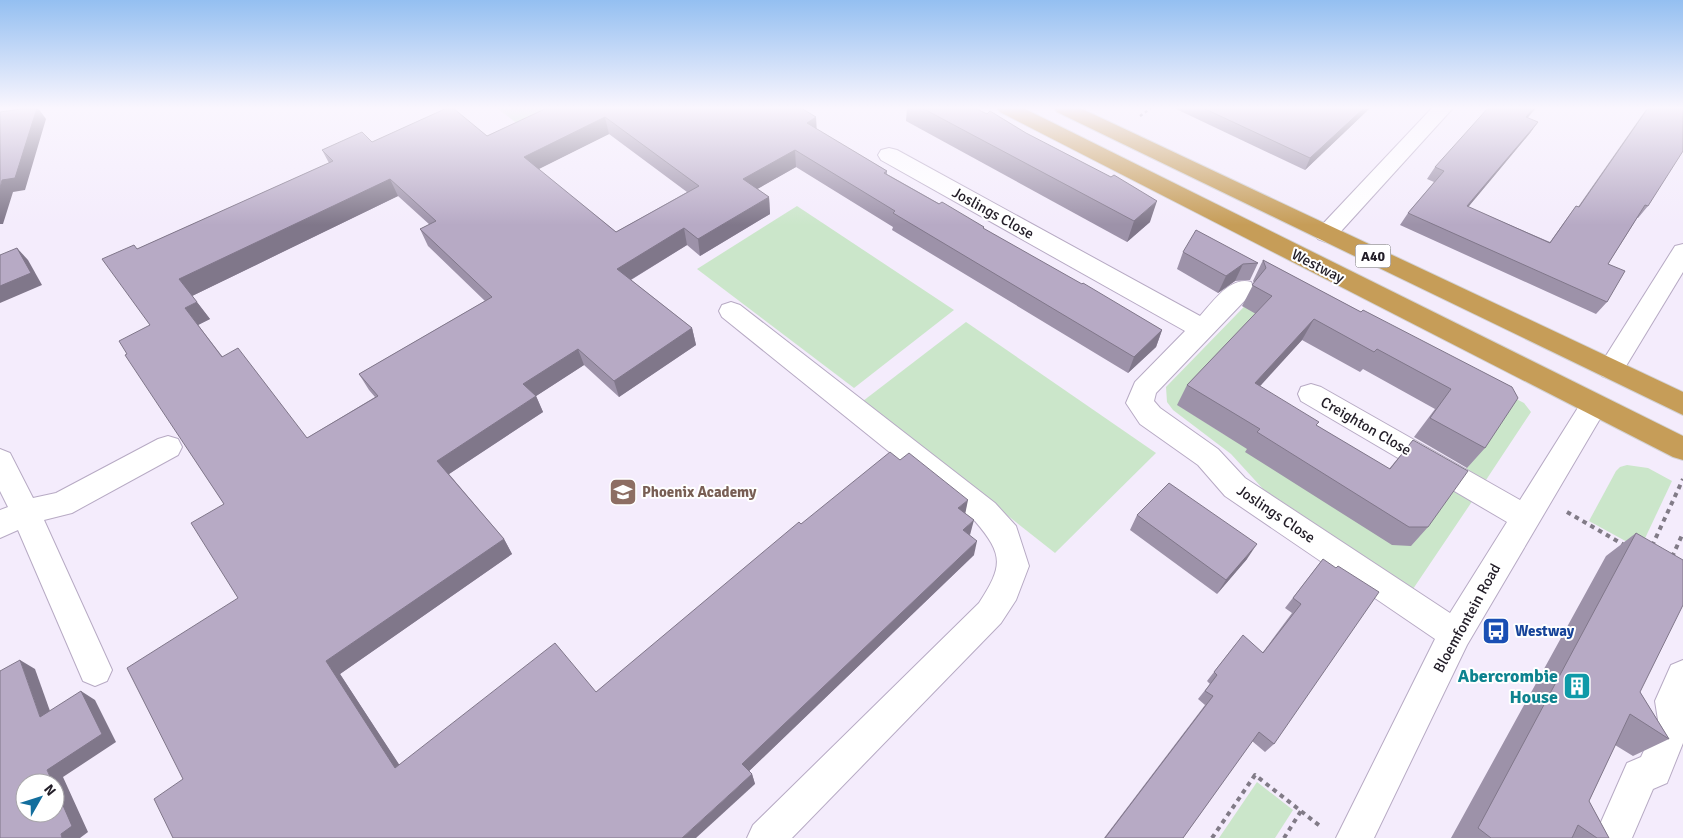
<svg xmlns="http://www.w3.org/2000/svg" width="1683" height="838" font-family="Signika,sans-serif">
<rect width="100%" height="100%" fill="#f4ecfc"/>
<g fill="#cbe6ca">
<polygon points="497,108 565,108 523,128"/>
<polygon points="797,206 954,310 854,388 697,269"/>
<polygon points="1275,275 1524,403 1531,412 1486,480 1465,470 1500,418 1324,322 1178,405 1225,435 1452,486 1473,500 1413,589 1263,489 1231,454 1173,410 1167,402 1166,387"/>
<polygon points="966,322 1156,453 1055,553 863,401"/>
<polygon points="1627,465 1648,468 1672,481 1640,549 1589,521 1616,471 1620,467"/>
<polygon points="1257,782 1293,810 1275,838 1219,838"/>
</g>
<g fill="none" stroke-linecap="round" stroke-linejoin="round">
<g stroke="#b7aac4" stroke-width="2">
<g id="minor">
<polygon points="1432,108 1453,108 1334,239 1326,242 1318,239 1314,234 1318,229"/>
<path d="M 889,148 L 897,150 L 1200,316 C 1213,302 1230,276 1251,282 L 1254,288 L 1251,294 L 1156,393 L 1154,401 L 1160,408 L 1218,449 L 1245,478 L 1450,613 L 1507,522 L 1301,401 L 1298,394 L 1301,387 L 1311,384 L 1321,387 L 1520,500 L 1584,398 L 1594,394 L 1604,398 L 1608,405 L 1604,412 L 1467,645 L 1374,838 L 1336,838 L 1435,639 L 1225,496 L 1198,465 L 1140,424 L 1126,403 L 1135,382 L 1185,331 L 881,160 L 878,155 L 881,150 Z"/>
<polygon points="1683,244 1683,272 1620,376 1611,379 1602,376 1598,369 1602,362 1675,246"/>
<path d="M 731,302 L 740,305 L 995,503 L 1016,526 L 1029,566 L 1016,600 L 1001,623 L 792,838 L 747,838 L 753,825 L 979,603 C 1003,566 1004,555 975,521 L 722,317 L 719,311 L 722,305 Z"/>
<polygon points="168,436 178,439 182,447 178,455 72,513 44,520 112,670 107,681 95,686 83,681 18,530 0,538 0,510 8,507 0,491 0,449 10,453 33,498 56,493 158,439"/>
<polygon points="1683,660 1683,743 1667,783 1653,789 1632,838 1594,838 1627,763 1641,757 1658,720 1655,701 1671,665"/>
</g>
</g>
<g stroke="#d3d2d4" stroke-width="2">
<g id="highway">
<polygon points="997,108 1023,108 1683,436 1683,460 1673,457 1000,112"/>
<polygon points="1054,108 1080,108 1683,392 1683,415 1057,112"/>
</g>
</g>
<polyline stroke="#817b87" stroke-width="2.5" stroke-dasharray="3 3" stroke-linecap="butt" points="1140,116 1151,108"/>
<g stroke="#817b87" stroke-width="4" stroke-dasharray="4.5 4.5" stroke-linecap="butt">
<polyline points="1567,512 1624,545"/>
<polyline points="1652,546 1683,479"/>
<polyline points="1672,557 1683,533"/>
<polyline points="1212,838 1255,775 1320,826"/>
<polyline points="1284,838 1301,811"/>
</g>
<use href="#minor" fill="#fff" fill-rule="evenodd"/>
<use href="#highway" fill="#c69d58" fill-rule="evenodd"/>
</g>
<g fill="#9d92a9" fill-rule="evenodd">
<path d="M 547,108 L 816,117 L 816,129 L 887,171 L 887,174 L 1162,330 L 1156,347 L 1128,373 L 892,230 L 893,227 L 796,167 L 757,189 L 769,197 L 770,214 L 700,256 L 687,245 L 631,280 L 692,328 L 696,345 L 619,397 L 584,365 L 536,396 L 543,412 L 449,474 L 504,539 L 512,554 L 340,674 L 399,765 L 596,692 L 801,524 L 965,513 L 970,535 L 974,555 L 749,771 L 752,774 L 755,784 L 183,779 L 238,598 L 224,504 L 127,354 L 150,325 L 137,249 L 329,163 L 322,150 L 372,142 L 487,136 ZM 609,134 L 687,192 L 616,232 L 538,169 ZM 398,196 L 430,225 L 420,229 L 428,246 L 485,301 L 359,374 L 369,390 L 375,397 L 307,438 L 222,356 L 198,325 L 210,319 L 192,296 Z"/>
<polygon points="907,108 975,108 1150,222 1127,242 906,121"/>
<polygon points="1174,108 1370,108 1305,170"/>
<polygon points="1647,108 1683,108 1648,206 1638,218 1637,218 1608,264 1607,302 1596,314 1400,225 1408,213 1434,182 1427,179 1435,167 1528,118 1538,122 1530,133 1468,207 1550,242 1576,206 1578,207"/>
<polygon points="1183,252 1258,263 1250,280 1235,281 1218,293 1177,269"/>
<polygon points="1263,260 1361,312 1512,387 1485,448 1467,468 1414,437 1435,409 1363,369 1360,372 1302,340 1259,386 1317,426 1389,469 1413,440 1428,527 1411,546 1392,545 1245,452 1247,449 1177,405 1187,385 1256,314 1242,306 1254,283 1253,281"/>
<polygon points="1137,515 1247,559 1217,594 1130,530"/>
<polygon points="1636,533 1640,692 1669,739 1633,756 1615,745 1589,801 1609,838 1451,838 1606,556"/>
<polygon points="1323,559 1274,744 1265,752 1252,741 1183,838 1104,838 1205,705 1198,699 1210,684 1207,681 1235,645 1263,652 1292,613 1285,608"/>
</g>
<g fill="#80778a">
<polygon points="37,108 38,108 46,119 25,190 13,192 3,224 0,224 0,188 2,180"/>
<polygon points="1364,108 1370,108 1305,170 1310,158"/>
<polygon points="1534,108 1536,108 1518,129 1526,117"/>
<polygon points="605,117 609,134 529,174 524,157"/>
<polygon points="816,117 817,134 807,123"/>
<polygon points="1538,122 1530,133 1459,218 1467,206"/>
<polygon points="795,150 796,167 745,196 743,179"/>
<polygon points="390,179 398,196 192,296 179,279"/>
<polygon points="769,197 770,214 700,256 698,239"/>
<polygon points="1157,201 1150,222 1127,242 1134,221"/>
<polygon points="684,228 687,245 622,285 617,269"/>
<polygon points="17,248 28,260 42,285 0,303 0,286"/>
<polygon points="1243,264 1235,281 1218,293 1226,276"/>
<polygon points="197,302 210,319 198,325 235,373 185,308"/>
<polygon points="1314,319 1302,340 1244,404 1255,383"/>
<polygon points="692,328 696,345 619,397 614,381"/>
<polygon points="1162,330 1156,347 1128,373 1134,357"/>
<polygon points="578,349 584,365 530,400 523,384"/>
<polygon points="536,396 543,412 446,476 437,461"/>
<polygon points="968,500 965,515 958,508"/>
<polygon points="974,520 970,535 963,530"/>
<polygon points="504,539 512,554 340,674 408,778 395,768 326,661"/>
<polygon points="977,541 974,555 745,775 742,764"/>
<polygon points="1257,544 1247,559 1217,594 1226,580"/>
<polygon points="20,660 35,669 55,725 40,717"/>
<polygon points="81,691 95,700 116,742 63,777 88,832 80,838 62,838 61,834 55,783 53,783 47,770"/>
<polygon points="752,774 755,784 696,838 682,838"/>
</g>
<g fill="#b7aac5" stroke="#80778a" fill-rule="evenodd">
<polygon points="28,108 37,108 15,178 2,180 0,188 0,112"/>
<path d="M 447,108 L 453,108 L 487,136 L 547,108 L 801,108 L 816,117 L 807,123 L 887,171 L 884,173 L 939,204 L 942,202 L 984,227 L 983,228 L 1082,284 L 1083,283 L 1162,330 L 1134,357 L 893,213 L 895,211 L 795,150 L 743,179 L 769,197 L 698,239 L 684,228 L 617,269 L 692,328 L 614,381 L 578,349 L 523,384 L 536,396 L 437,461 L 504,539 L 326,661 L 395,768 L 555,643 L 596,692 L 799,522 L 801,524 L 890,452 L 900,460 L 909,453 L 968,500 L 958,508 L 974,520 L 963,530 L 977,541 L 742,764 L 752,774 L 682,838 L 173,838 L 154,799 L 183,779 L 127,668 L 238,598 L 191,523 L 224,504 L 125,355 L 127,354 L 119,341 L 150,325 L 102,259 L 134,245 L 137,249 L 333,161 L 322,150 L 362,132 L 372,142 ZM 605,117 L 699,186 L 616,232 L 524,157 ZM 390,179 L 436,221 L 420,229 L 492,297 L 359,374 L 378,396 L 307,438 L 238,348 L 222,357 L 185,308 L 197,302 L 179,279 Z"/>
<polygon points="922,108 975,108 987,114 990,111 1026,133 1111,177 1114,175 1157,201 1134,221"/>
<polygon points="1203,108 1364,108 1310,158"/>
<polygon points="1488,108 1534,108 1526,117 1538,122 1467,206 1550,243 1576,206 1579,207 1648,108 1683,108 1683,151 1648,206 1645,205 1608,264 1625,271 1607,302 1408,213 1444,171 1435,167"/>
<polygon points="1196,230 1258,263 1243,264 1226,276 1183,252"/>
<polygon points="17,248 31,273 0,286 0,255"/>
<polygon points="1263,260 1361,312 1363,310 1512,387 1518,398 1485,448 1430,418 1451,389 1377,349 1374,352 1314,319 1255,383 1319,422 1316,425 1390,469 1413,440 1468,471 1428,527 1409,527 1257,432 1260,429 1187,385 1272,296 1252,285 1266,268"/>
<polygon points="1169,483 1257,544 1226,580 1137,515"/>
<polygon points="1636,533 1683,560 1683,605 1640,692 1669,739 1630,714 1589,801 1609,838 1597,838 1578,825 1572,838 1491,838 1478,828"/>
<polygon points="1323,559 1336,568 1338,566 1379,592 1274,744 1259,732 1183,838 1105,838 1213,696 1205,691 1217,675 1214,672 1243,635 1263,653 1301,604 1293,598"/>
<polygon points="20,660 40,717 81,691 102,734 47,770 53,783 25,783 25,813 55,813 55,787 72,826 61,834 62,838 0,838 0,671"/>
</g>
<linearGradient id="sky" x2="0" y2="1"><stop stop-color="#94bff1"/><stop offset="0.48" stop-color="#faf6fe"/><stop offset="1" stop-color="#faf6fe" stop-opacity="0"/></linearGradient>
<rect width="1683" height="225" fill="url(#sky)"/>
<defs>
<g id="school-square" transform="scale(1.4375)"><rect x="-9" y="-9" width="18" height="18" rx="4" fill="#8d6e63" stroke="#fff"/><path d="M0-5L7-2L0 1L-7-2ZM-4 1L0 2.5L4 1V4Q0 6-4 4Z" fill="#fff"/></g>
<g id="bus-square" transform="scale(1.4375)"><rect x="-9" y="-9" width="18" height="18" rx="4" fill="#1a4fb4" stroke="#fff"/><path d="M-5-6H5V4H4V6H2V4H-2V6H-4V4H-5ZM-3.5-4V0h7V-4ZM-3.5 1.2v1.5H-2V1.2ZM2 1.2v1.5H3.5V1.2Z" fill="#fff"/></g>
<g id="building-square" transform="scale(1.4375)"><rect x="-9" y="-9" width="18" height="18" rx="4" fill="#0f9aa8" stroke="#fff"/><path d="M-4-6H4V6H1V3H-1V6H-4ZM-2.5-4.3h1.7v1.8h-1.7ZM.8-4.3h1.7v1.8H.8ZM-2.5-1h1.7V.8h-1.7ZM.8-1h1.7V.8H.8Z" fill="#fff"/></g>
</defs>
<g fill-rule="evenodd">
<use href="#school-square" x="623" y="492"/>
<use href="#bus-square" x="1496" y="631"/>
<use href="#building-square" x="1577" y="686"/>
</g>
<g text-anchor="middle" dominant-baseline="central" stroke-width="4" stroke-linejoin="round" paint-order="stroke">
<rect fill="#fff" stroke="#646168" stroke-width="1" x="1355.5" y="244.5" width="35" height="23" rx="4"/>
<g font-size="14" font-weight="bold" fill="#221d27">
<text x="1373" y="256">A40</text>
</g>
<g font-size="15" fill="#221d27" stroke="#fff">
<text transform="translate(993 213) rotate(29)">Joslings Close</text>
<text transform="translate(1318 266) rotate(27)">Westway</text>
<text transform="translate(1366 426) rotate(30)">Creighton Close</text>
<text transform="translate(1276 514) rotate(34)">Joslings Close</text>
<text transform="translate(1467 618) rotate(-61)">Bloemfontein Road</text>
</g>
<g font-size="15" font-weight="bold" fill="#785e54" stroke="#fff" text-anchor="start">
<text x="642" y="492">Phoenix Academy</text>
</g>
<g font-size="15" font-weight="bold" fill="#164399" stroke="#fff" text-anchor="start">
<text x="1515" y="631">Westway</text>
</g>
<g font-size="18" font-weight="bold" fill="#0d838f" stroke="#fff" text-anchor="end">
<text x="1558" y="676">Abercrombie<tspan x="1558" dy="21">House</tspan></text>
</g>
</g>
<g transform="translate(40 798) rotate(51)"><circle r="24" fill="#ffffff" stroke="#a7a5a9"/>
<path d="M0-4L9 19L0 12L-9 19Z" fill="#136e9d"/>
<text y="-8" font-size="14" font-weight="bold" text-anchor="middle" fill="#221d27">N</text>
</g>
</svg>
